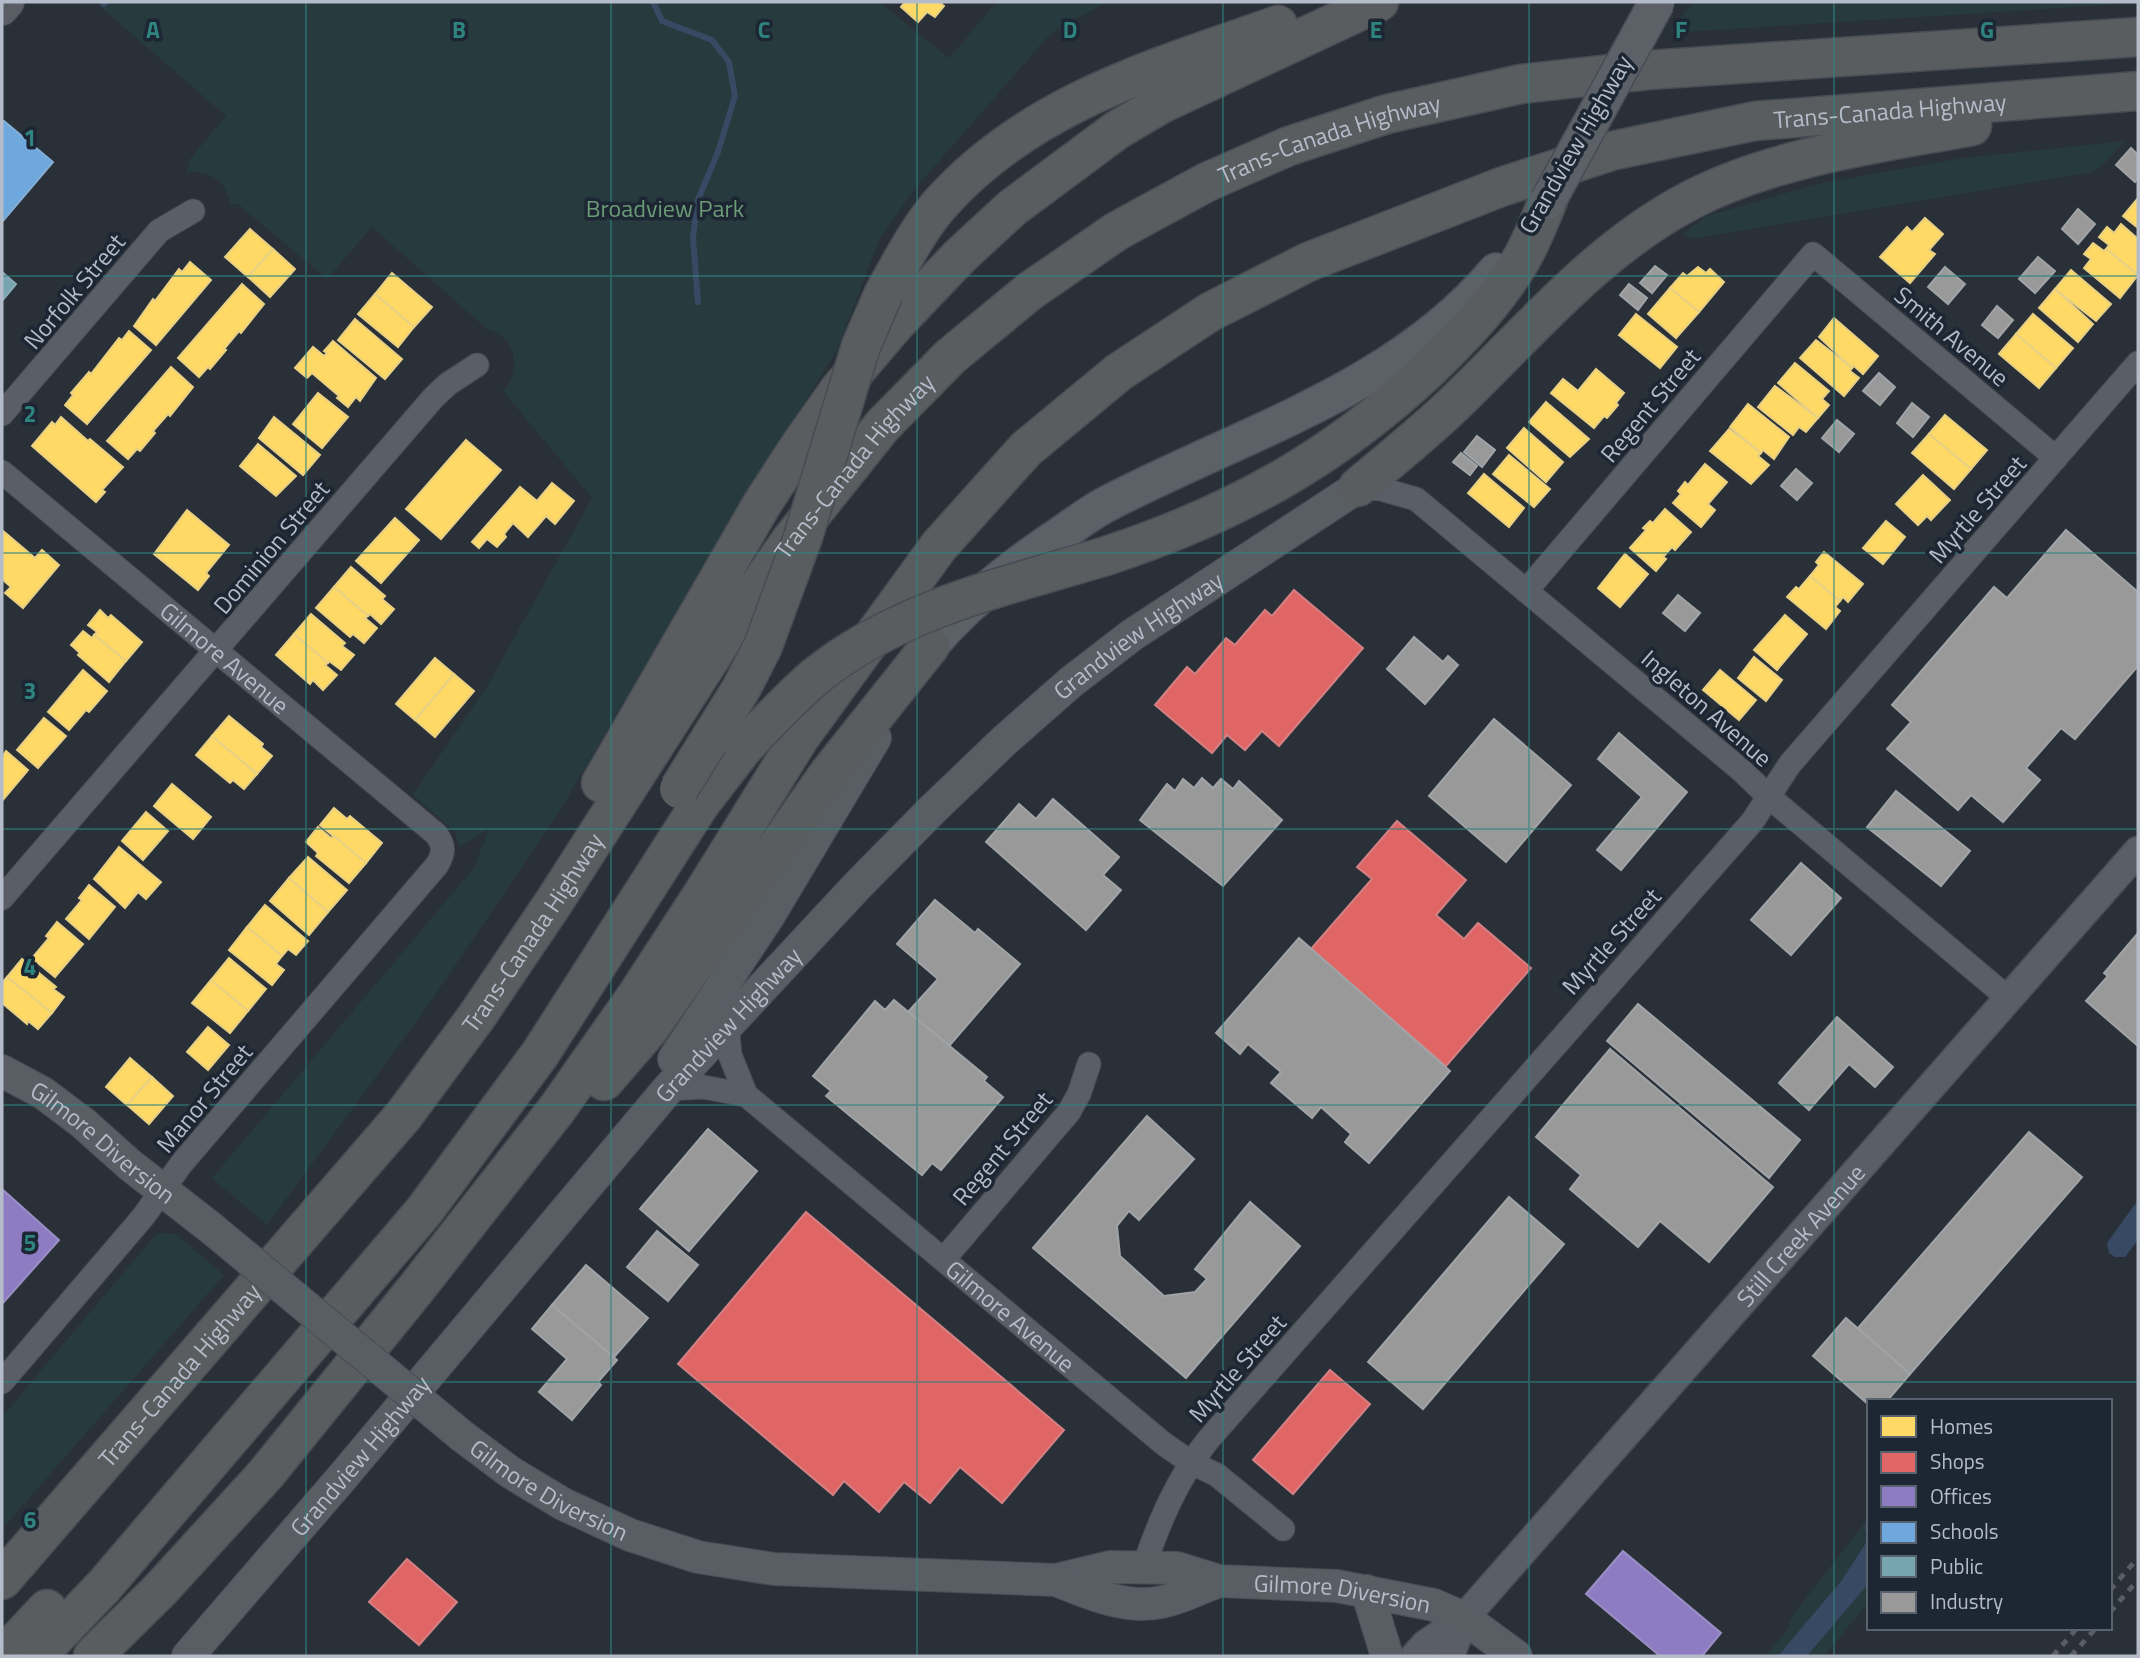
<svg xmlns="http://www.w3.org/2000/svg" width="2140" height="1658" font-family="'Titillium Web',sans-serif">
<rect width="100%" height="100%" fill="#2a3038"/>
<g fill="#273a3e">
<path d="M 95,2 L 879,2 L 949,58 L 997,2 L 1107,2 L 1050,34 L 913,191 L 879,240 L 837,350 L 729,525 L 559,812 L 425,1010 L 267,1225 L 212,1178 L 474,868 L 489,829 L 459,847 L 455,832 L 413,795 L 489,683 L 592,498 L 503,391 C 522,370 517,337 487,329 L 372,227 L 327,279 L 238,204 L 230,205 C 229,182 207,169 186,173 L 190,159 L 226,116 Z"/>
<polygon points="1693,2 2138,2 2138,3 1669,33"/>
<polygon points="2125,141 2103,165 2092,172 1692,239 1684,233 1707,216 1817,184 1962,158"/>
<polygon points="157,1233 176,1234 224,1275 2,1529 2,1417"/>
<polygon points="1869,1517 1869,1538 1842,1580 1778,1656 1765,1656 1787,1631 1792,1616"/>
<polygon points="1869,1583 1869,1602 1824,1656 1807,1656"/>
</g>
<g fill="#384963">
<polygon points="2138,1200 2138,1240 2125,1257 2115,1257 2109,1253 2107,1243"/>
<polygon points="1869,1538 1869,1583 1807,1656 1778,1656 1842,1580"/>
</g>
<g fill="#ffd966" stroke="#e8d084" stroke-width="2">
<polygon points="905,2 943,2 941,4 944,6 935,17 927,12 918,22 901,7"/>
<polygon points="2138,198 2138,228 2123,216"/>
<polygon points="1925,218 1943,234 1929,250 1935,254 1910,283 1880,257 1907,227 1912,232"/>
<polygon points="2121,224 2138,239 2138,275 2106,249 2109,245 2099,237 2107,227 2114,233"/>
<polygon points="250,229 273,249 248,277 225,257"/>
<polygon points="2093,243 2104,251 2106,249 2138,275 2120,298 2084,268 2091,259 2084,254"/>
<polygon points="273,249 295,269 270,297 248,277"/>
<polygon points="190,262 211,280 156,345 134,326 153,299 155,301 179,269 182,272"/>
<polygon points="1698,267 1706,273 1710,269 1724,282 1699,312 1670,288 1683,273 1687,276"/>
<polygon points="2071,270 2111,304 2096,321 2055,289"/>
<polygon points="392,273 432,307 414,327 375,294"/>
<polygon points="242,284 264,304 241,333 239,331 224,349 226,350 210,369 208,367 199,377 178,358"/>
<polygon points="1670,288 1699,312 1676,338 1648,314"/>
<polygon points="2055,289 2093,324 2078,342 2039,308"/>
<polygon points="375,294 414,327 398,347 358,314"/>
<polygon points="1636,314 1677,347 1660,368 1619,335"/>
<polygon points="2033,314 2073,348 2056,368 2016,334"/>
<polygon points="1834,318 1878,356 1863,374 1854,366 1852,368 1819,337"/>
<polygon points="355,319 402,359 385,379 338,340"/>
<polygon points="129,331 151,350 87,424 65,405 73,395 71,393 89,372 91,374 119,338 122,340"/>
<polygon points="2016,334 2056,368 2039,388 1999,354"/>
<polygon points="1816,340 1852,368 1850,371 1859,378 1844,396 1800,358"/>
<polygon points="333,341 376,378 360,401 356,397 348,407 337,398 339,396 312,373 307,378 295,368 313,347 324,356 327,353 324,351"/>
<polygon points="1795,363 1829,391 1822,399 1829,405 1818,418 1778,383"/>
<polygon points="171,367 193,387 170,416 168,414 153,431 155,433 140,451 137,449 128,459 107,441"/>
<polygon points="1596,369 1624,393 1616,403 1618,405 1607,418 1604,416 1594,428 1551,393 1563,379 1578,391"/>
<polygon points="1775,386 1818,418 1806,432 1799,427 1793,435 1758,407"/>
<polygon points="318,393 348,417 322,448 293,424"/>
<polygon points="1546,402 1589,439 1570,457 1529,422"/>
<polygon points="1748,404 1789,437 1774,459 1763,450 1761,453 1730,427"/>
<polygon points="1945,415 1987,450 1971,469 1929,434"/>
<polygon points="61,417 88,441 90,439 123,467 102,490 105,492 96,502 32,446 52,422 55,425"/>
<polygon points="274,417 320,455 303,475 259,438"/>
<polygon points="1524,428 1563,462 1546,482 1507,448"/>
<polygon points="1729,429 1761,453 1758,456 1769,465 1751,484 1710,451"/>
<polygon points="1929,434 1971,469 1954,489 1912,453"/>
<polygon points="466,440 501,470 441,539 406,509"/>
<polygon points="258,444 296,476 276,496 240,466"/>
<polygon points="1509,455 1550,489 1534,507 1493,474"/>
<polygon points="1705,464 1727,482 1708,504 1715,510 1701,527 1673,503 1681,494 1678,491 1685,482 1688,485"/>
<polygon points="1484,474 1524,508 1509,527 1468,493"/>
<polygon points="1923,475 1950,500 1931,520 1927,516 1918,525 1896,504"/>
<polygon points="552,483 574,501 555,524 546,516 528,537 513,523 504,534 506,537 497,547 487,539 479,548 472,542 520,487 537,501"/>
<polygon points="1665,509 1691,532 1675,550 1672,547 1663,557 1666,559 1656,571 1630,548 1646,530 1643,528 1650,521 1653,523"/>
<polygon points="187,510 229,545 206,573 209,576 198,590 154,554"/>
<polygon points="395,518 419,540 381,583 356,561"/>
<polygon points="1886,521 1905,537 1883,564 1863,548"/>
<polygon points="2,530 35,558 42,550 59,565 23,608 5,593 11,587 2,579"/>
<polygon points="1824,552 1863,584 1848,602 1843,597 1840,601 1810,576 1819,565 1816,562"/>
<polygon points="1625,554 1648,574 1620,607 1598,588"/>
<polygon points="351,567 385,596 382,599 394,609 381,624 370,614 368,616 334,587"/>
<polygon points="1810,576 1840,601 1835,607 1840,611 1826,629 1787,597 1796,587 1799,589"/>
<polygon points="334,587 368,616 365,618 377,628 364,643 353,634 350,637 316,608"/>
<polygon points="100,610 108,618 111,615 142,642 126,661 94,635 97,632 88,625"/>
<polygon points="311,614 345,643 342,646 354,655 341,670 329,661 328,663 294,634"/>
<polygon points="1785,615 1807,634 1777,670 1754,650"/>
<polygon points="83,631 92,638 94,635 126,661 109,682 78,655 80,653 71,645"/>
<polygon points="294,634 328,663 325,665 337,675 323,690 313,680 310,684 276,655"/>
<polygon points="1754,657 1782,680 1766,701 1738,678"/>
<polygon points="435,658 454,674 415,720 396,704"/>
<polygon points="83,670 107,691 89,712 86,710 69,730 48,712"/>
<polygon points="1720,670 1756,700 1739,720 1703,690"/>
<polygon points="454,674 474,691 435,737 415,720"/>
<polygon points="229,716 263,744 261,747 272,756 257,774 212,736"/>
<polygon points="44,718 66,736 38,768 17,750"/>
<polygon points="212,736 257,774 244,789 233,780 230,783 196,755"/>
<polygon points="6,751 28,770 2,801 2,757"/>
<polygon points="172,784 211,817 193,839 154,806"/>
<polygon points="334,808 347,819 350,816 382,843 366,863 320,825"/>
<polygon points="146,812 168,831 143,860 122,841"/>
<polygon points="318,827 331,838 334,836 366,863 349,883 316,856 318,853 306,842"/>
<polygon points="119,847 161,882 146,899 138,892 125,908 94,879"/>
<polygon points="308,857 347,890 328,912 289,878"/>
<polygon points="289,878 328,912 309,935 270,901"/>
<polygon points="89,885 115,907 89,939 66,919 82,900 79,898"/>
<polygon points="265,905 308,941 296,955 288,949 282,956 247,927"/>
<polygon points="57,922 83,944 55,977 32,958 49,938 46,936"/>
<polygon points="247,927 282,956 276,964 284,970 272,985 229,950"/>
<polygon points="229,958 266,989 248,1011 211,980"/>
<polygon points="22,959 56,987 53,989 64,997 52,1013 7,977"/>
<polygon points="7,977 52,1013 38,1029 28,1021 27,1024 2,1003 2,983"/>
<polygon points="211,980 248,1011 230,1033 192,1003"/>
<polygon points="208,1027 229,1045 208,1070 187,1052"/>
<polygon points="130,1058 152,1077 127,1105 106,1087"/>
<polygon points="152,1077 173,1096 149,1124 127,1105"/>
</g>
<g fill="#e06666" stroke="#d38084" stroke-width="2">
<polygon points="1294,590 1363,648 1279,746 1262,731 1245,750 1227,735 1212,753 1155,705 1187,667 1195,674 1226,638 1235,645 1265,610 1272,616"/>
<polygon points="1397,821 1466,880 1436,915 1464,939 1478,923 1531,968 1446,1066 1311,949 1372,879 1357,867"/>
<polygon points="806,1212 1064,1430 1002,1503 960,1467 930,1503 904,1482 879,1512 844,1481 833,1495 678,1364"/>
<polygon points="1330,1370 1370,1404 1293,1494 1253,1460"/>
<polygon points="407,1559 457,1602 419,1645 369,1602"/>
</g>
<g fill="#8e7cc3" stroke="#998fc5" stroke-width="2">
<polygon points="2,1189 59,1240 2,1304"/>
<polygon points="1623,1551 1721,1633 1702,1656 1660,1656 1586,1594"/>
</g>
<polygon fill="#6fa8dc" stroke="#84aed6" stroke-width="2" points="4,121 53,162 2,222 2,124"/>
<polygon fill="#76a5af" stroke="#89acb7" stroke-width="2" points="2,272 16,284 2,301"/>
<g fill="#999" stroke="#a1a4a7" stroke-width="2">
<polygon points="2131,148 2138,155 2138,178 2135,182 2116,165"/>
<polygon points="2078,209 2095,224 2078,244 2062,229"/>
<polygon points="2038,257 2055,271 2035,293 2019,279"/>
<polygon points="1655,266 1667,275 1652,293 1640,283"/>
<polygon points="1945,267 1965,284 1948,304 1928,287"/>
<polygon points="1629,284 1647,298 1638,310 1620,295"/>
<polygon points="1997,306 2013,320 1998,338 1982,325"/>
<polygon points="1879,373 1895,387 1880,405 1863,391"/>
<polygon points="1912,403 1929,417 1913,437 1897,423"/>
<polygon points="1837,420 1854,434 1839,452 1822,438"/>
<polygon points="1477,436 1495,450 1482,467 1464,452"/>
<polygon points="1461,453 1477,466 1470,475 1453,462"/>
<polygon points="1796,469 1812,483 1797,500 1781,486"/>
<polygon points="2066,530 2138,592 2138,666 2075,739 2061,728 2026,768 2040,780 2003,822 1971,795 1958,810 1887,749 1911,722 1892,705 1994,587 2007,598"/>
<polygon points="1678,595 1700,613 1685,631 1663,613"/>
<polygon points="1414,637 1443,662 1448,656 1458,665 1425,704 1387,669"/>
<polygon points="1494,719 1571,785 1506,862 1429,796"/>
<polygon points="1619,733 1687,792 1621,870 1597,850 1642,797 1598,759"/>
<polygon points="1202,778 1213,788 1221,779 1233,789 1239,781 1282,820 1223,886 1140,820 1167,784 1175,791 1183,779 1194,788"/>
<polygon points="1896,791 1970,851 1941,886 1867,827"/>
<polygon points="1053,799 1119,857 1103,875 1121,890 1086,930 986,842 1019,804 1036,819"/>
<polygon points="1801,863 1841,898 1791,955 1751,920"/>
<polygon points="935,900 975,933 978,929 1020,964 949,1046 908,1012 938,979 897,944"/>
<polygon points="2138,933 2138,1046 2086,1001 2108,976 2104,973"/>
<polygon points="1299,938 1450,1071 1369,1163 1345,1142 1351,1134 1321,1107 1312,1118 1271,1083 1281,1072 1248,1044 1240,1054 1216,1033"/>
<polygon points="894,1000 987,1077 984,1081 1003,1097 941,1170 932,1163 922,1175 826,1096 831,1091 813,1076 875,1001 885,1010"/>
<polygon points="1638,1004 1800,1140 1769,1178 1607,1041"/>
<polygon points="1837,1017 1893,1067 1875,1087 1849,1064 1809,1110 1779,1083"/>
<polygon points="1610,1049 1773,1187 1709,1262 1660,1221 1638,1247 1570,1189 1581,1175 1536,1137"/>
<polygon points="1147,1116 1194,1159 1139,1220 1129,1211 1117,1226 1120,1256 1164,1296 1195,1292 1207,1279 1195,1269 1250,1202 1300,1246 1186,1378 1033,1248"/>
<polygon points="708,1129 757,1171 689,1251 640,1209"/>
<polygon points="2029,1132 2082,1177 1910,1374 1858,1328"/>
<polygon points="1509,1197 1564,1244 1423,1409 1368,1362"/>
<polygon points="657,1231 698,1265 668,1301 627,1267"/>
<polygon points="586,1265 648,1318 614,1357 552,1305"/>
<polygon points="552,1305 617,1360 598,1382 601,1385 572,1420 539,1392 567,1359 532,1329"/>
<polygon points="1846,1318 1910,1374 1887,1401 1869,1401 1869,1405 1813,1356"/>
</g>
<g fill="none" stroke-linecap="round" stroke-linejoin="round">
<g stroke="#384963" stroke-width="6">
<polyline points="653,2 662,21 712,40 729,62 735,96 718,152 697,202 693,238 698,302"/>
<polyline points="104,4 106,2"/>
<polyline points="1868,1528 1869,1532"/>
</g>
<g stroke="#484c53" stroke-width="25">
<g id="minor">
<polyline points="2,414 159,231 193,211"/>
<path id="s1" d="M 2,472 L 436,834 C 445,846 444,853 437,865 L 182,1163 L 143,1217 L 2,1382"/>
<polyline points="1358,487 1381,489 1416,499 1741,770 1768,796 2008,998"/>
<polyline points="1526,591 1813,254 2056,458"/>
<polyline points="2,898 434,397 448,384 477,365"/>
<path id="s2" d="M 727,1025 L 730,1055 L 746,1095 L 1164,1444 L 1190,1462 L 1217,1475 L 1283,1529"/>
<polyline points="668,1089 703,1087 746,1095"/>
<polyline points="944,1259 1069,1112 1079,1094 1089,1064"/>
<path d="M 1144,1566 C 1160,1520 1177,1479 1208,1440 L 1752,822 L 1790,764 L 2138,363"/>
</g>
</g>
<g stroke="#484c53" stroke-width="31">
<g id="tertiary">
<path id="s3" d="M 1415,1656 L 1426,1644 L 1464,1618 L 2138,851"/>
<polyline points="1450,1656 1464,1618"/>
</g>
</g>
<g stroke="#484c53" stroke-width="34">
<g id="secondary">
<polyline points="2,9 8,2"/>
<polyline points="674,1059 768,917 875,738"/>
<path id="s4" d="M 2,1071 L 43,1093 L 83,1123 L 130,1165 L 211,1228"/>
<path id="s5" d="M 462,1436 L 510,1472 L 563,1504 L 630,1535 L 698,1557 L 774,1569 L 1056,1580 L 1110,1567 L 1177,1568 L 1219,1581 L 1337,1586 L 1434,1605 L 1464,1618 L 1516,1656"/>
<path d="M 1056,1580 C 1088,1593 1127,1610 1162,1602 C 1181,1598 1200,1588 1219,1581"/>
<polyline points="1367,1591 1387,1656"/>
<path id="s6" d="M 188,1656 L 340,1480 L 668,1089 L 858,885 L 933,809 L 1004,741 L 1071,682 L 1132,635 L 1358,487"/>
</g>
</g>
<g stroke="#484c55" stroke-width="38">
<path id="primary" d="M 930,646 C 968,602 1010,568 1058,536 C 1073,526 1087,515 1103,506 C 1237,435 1395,391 1496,271"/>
</g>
<g stroke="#474c53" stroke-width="41">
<g id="motorway">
<path d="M 884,293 C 901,263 917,231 940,204 C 1030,103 1156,68 1278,25"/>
<path d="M 1358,487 C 1390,460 1424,433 1454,404 C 1528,333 1598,248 1691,200 C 1773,157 1881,143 1972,126"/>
<path d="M 1109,555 C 1233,514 1333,459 1429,369 C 1462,337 1495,303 1519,263 C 1531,244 1539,221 1548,201"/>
<polyline points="601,783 762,504 799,447 839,390 897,322 960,256 1012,208 1117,130 1161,104 1379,2"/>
<polyline points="604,1081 649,1029 829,773 930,646"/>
<path id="s7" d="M 2,1580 L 404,1115 L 477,1016 L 554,902 L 733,623 L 791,540 L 883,425 L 951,356 L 1030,291 L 1117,231 L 1207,182 L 1289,146 L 1387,114 L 1521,84 L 1648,70 L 2138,37"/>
<polyline points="3,1656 47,1609"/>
<polyline points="37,1656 104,1586 424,1211 540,1054 700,804 744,747"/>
<path id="s8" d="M 93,1656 L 160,1590 L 265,1475 L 415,1290 L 557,1109 L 637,995 L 704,892 L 800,737 L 939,546 L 1026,449 L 1119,372 L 1210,312 L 1308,262 L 1501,187 L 1611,151 L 1755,121 L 2138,91"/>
</g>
</g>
<use href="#minor" stroke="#5a5e66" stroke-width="23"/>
<use href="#tertiary" stroke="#5a5e66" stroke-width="28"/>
<use href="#secondary" stroke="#595d64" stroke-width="32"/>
<use href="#primary" stroke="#5c6168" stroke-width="35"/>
<use href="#motorway" stroke="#5a5d60" stroke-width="38"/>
<g stroke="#595d64" stroke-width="5" stroke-dasharray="7 7" stroke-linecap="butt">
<polyline points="2110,1590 2138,1558"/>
<polyline points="2110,1612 2138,1580"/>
<polyline points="2053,1656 2077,1628"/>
<polyline points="2071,1656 2096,1628"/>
</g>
<g stroke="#484c53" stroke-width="34" stroke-linecap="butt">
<polyline id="secondary-bridge" points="211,1228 462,1436"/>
</g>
<g stroke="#484c55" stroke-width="38" stroke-linecap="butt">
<polyline id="primary-bridge" points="1548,201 1657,2"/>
</g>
<g stroke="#474c53" stroke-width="41" stroke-linecap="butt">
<g id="motorway-bridge">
<path d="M 744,747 C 767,723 790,698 816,676 C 900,608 1008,586 1109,555"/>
<polyline points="679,789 741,689 763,646 803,537 861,346 884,293"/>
</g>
</g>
<use href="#secondary-bridge" stroke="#595d64" stroke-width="32"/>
<use href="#primary-bridge" stroke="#5c6168" stroke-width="35"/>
<use href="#motorway-bridge" stroke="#5a5d60" stroke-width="38"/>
</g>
<path fill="none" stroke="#308480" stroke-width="2" stroke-opacity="0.55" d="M 306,2 L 306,1656M 611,2 L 611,1656M 917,2 L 917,1656M 1223,2 L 1223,1656M 1529,2 L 1529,1656M 1834,2 L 1834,1656M 2,276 L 2138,276M 2,553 L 2138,553M 2,829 L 2138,829M 2,1105 L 2138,1105M 2,1382 L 2138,1382"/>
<g text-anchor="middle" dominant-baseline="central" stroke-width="7" stroke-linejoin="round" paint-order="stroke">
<g font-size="24" fill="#b4bcc9" stroke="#1d2633">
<text stroke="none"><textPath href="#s8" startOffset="2474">Trans-Canada Highway</textPath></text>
<text stroke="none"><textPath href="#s7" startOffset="1993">Trans-Canada Highway</textPath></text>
<text transform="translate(1575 144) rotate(-60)">Grandview Highway</text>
<text transform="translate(74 291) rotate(-50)">Norfolk Street</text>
<text transform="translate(1952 336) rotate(40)">Smith Avenue</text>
<text transform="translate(1650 405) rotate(-50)">Regent Street</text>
<text stroke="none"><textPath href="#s7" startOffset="1405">Trans-Canada Highway</textPath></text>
<text transform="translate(1977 509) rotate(-49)">Myrtle Street</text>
<text transform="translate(271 547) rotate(-50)">Dominion Street</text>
<text stroke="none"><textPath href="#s6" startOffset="1398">Grandview Highway</textPath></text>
<text stroke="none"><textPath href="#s1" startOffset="290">Gilmore Avenue</textPath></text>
<text transform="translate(1707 708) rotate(41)">Ingleton Avenue</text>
<text stroke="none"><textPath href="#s7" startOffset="838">Trans-Canada Highway</textPath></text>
<text transform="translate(1611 941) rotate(-48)">Myrtle Street</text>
<text stroke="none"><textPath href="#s6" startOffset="831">Grandview Highway</textPath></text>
<text transform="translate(204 1098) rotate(-50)">Manor Street</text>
<text stroke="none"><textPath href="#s4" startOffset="124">Gilmore Diversion</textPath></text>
<text transform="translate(1002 1148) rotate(-50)">Regent Street</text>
<text stroke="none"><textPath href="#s3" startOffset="572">Still Creek Avenue</textPath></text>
<text stroke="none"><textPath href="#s2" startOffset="418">Gilmore Avenue</textPath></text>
<text transform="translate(1237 1368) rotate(-49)">Myrtle Street</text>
<text stroke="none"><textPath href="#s7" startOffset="271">Trans-Canada Highway</textPath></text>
<text stroke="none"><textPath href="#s6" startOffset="264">Grandview Highway</textPath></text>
<text stroke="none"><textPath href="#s5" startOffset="103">Gilmore Diversion</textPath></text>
<text stroke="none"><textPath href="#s5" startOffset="917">Gilmore Diversion</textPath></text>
</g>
<g font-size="24" fill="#6b9a76" stroke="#1d2633">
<text x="665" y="208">Broadview Park</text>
</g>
</g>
<g font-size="23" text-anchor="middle" font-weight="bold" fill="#308480" stroke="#1d2633" stroke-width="7" stroke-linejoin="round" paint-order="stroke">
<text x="153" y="38">A</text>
<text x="459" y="38">B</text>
<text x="764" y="38">C</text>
<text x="1070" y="38">D</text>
<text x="1376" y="38">E</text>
<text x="1681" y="38">F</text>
<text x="1987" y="38">G</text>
<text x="30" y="146">1</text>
<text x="30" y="422">2</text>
<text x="30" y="699">3</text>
<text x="30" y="975">4</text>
<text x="30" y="1251">5</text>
<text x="30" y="1528">6</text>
</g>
<rect width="2140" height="1658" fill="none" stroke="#b4bcc9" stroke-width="7"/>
<rect x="1867" y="1399" width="245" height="231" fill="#1d2633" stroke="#59626f" stroke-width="2"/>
<rect x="1881" y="1416" width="35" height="21" fill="#ffd966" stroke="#59626f" stroke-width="2"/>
<text x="1930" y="1434" font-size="21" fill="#b4bcc9">Homes</text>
<rect x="1881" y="1452" width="35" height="21" fill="#e06666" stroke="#59626f" stroke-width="2"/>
<text x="1930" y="1469" font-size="21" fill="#b4bcc9">Shops</text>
<rect x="1881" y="1486" width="35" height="21" fill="#8e7cc3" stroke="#59626f" stroke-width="2"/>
<text x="1930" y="1504" font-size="21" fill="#b4bcc9">Offices</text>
<rect x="1881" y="1522" width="35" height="21" fill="#6fa8dc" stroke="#59626f" stroke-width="2"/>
<text x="1930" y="1539" font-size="21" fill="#b4bcc9">Schools</text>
<rect x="1881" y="1556" width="35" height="21" fill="#76a5af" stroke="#59626f" stroke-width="2"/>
<text x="1930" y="1574" font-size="21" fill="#b4bcc9">Public</text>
<rect x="1881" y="1592" width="35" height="21" fill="#999999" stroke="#59626f" stroke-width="2"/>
<text x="1930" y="1609" font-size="21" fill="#b4bcc9">Industry</text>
</svg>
